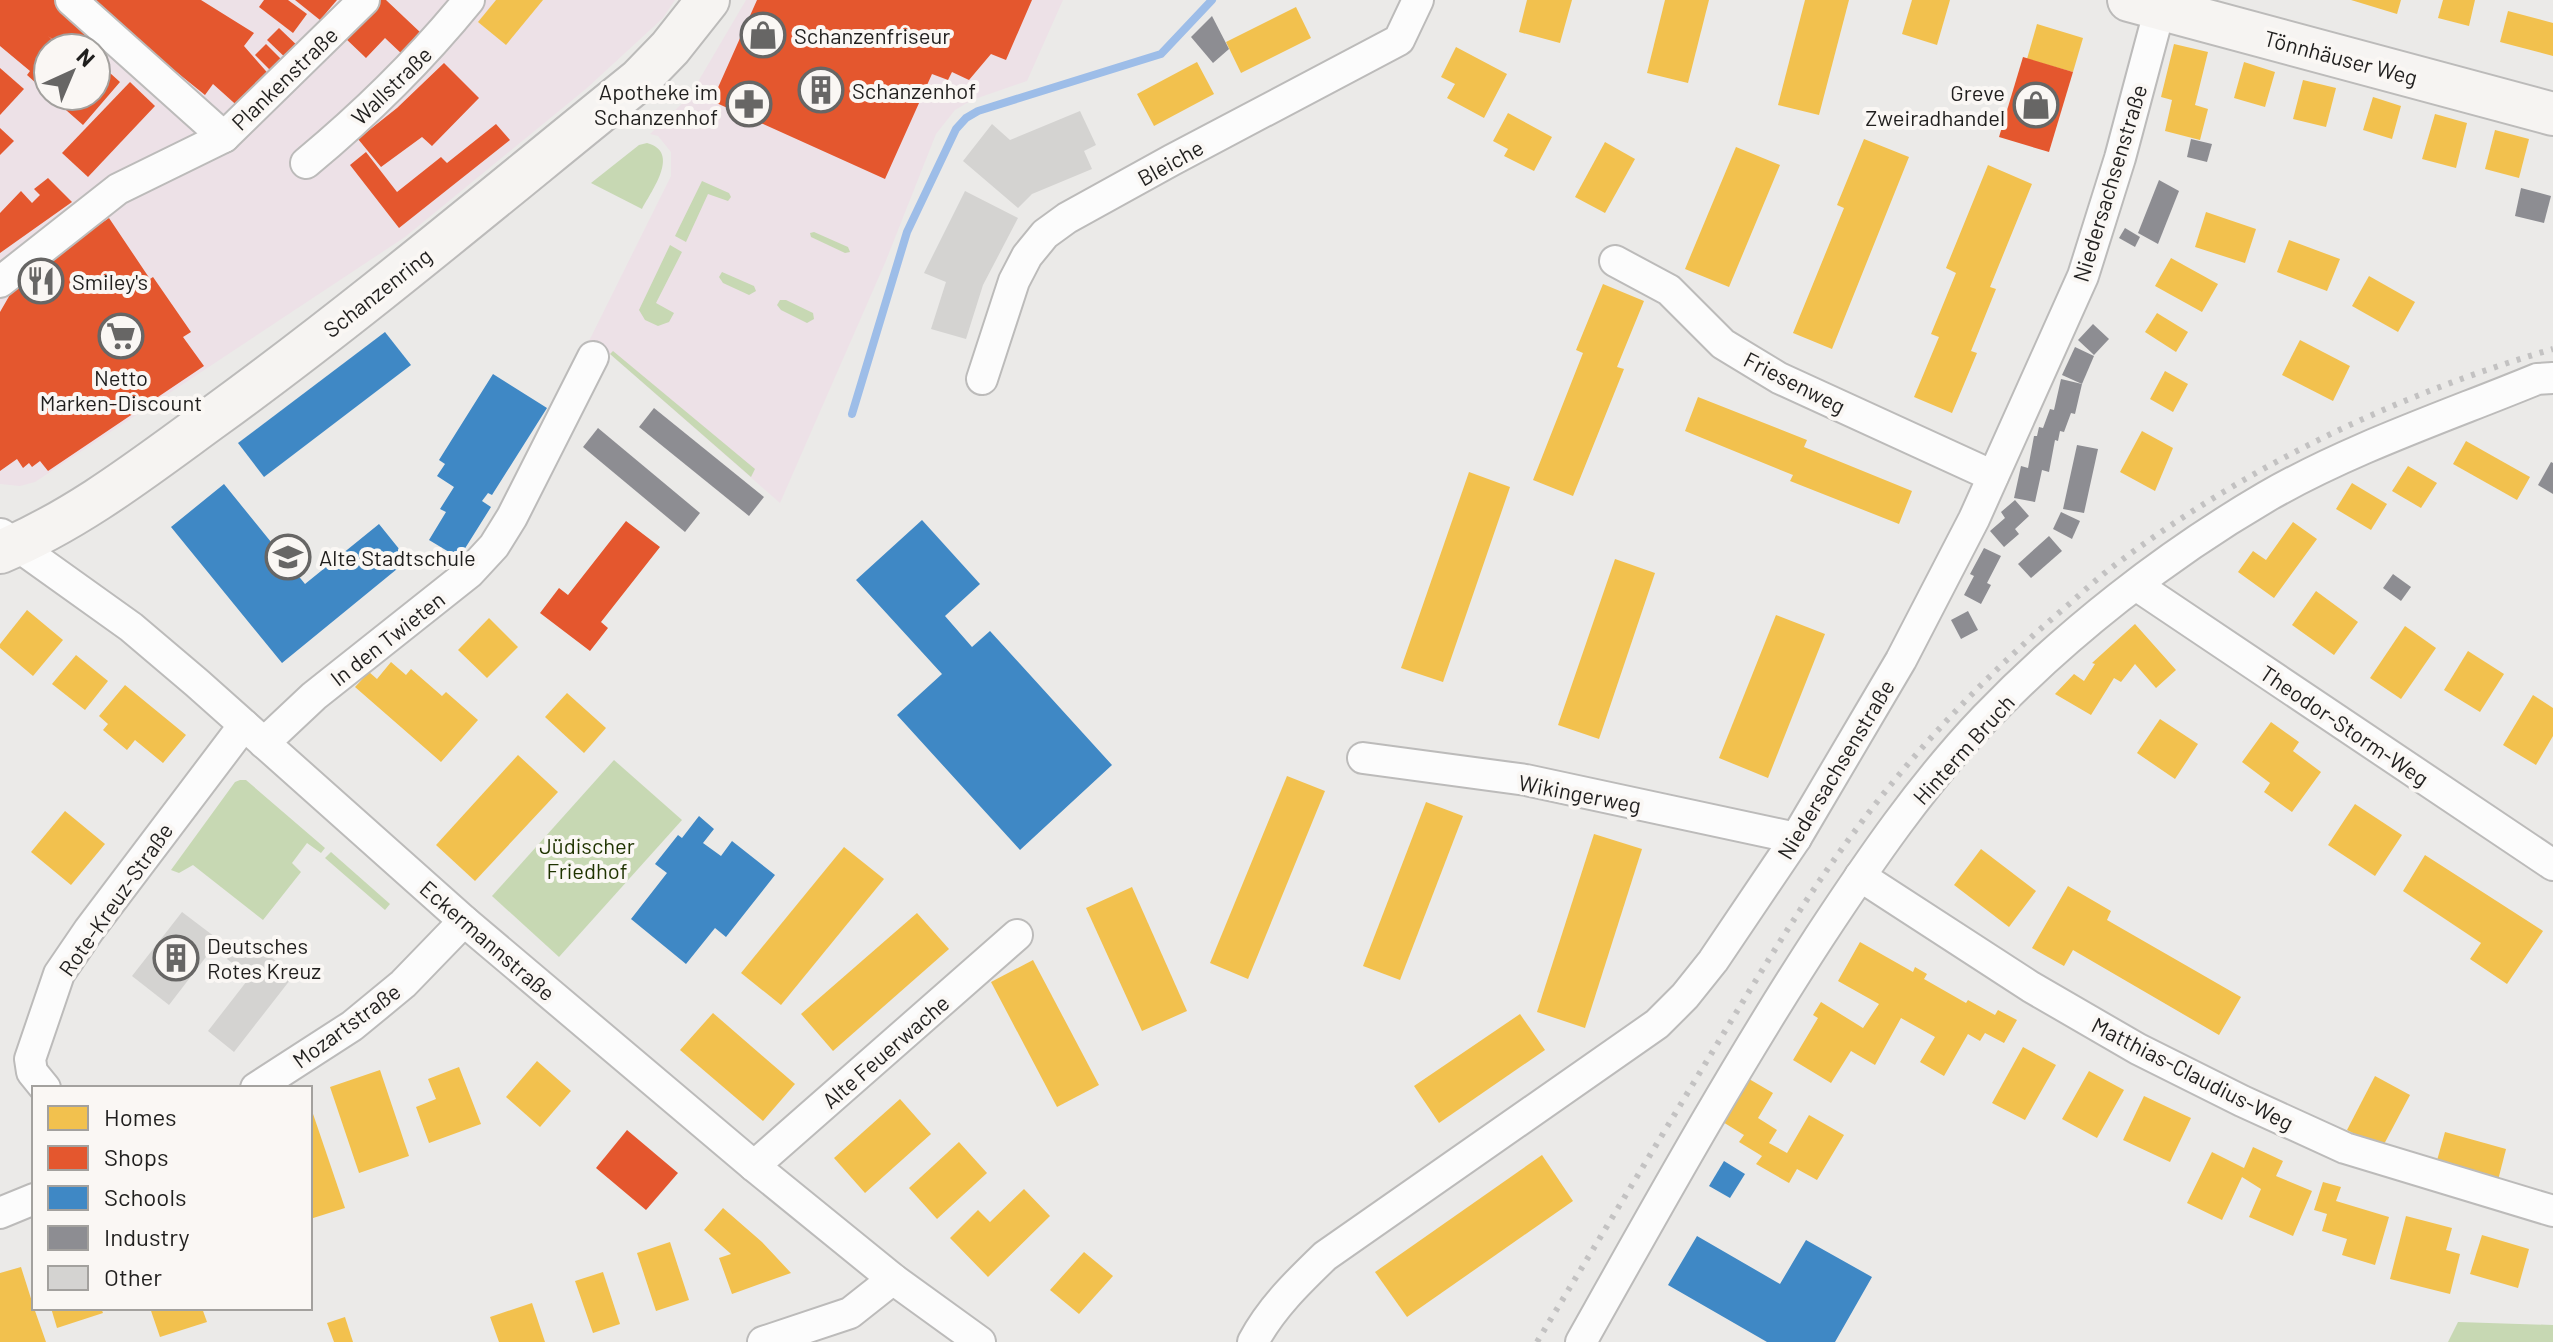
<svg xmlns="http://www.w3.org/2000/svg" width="2553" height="1342" font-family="Barlow,sans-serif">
<rect width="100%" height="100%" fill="#ebeae8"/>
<g fill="#ede1e7" fill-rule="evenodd">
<path d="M 0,0 L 675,0 L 663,18 L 587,88 L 405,237 L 35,482 L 20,486 L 0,484 ZM 48,48 L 96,48 L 96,96 L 48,96 Z"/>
<polygon points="746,0 1063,0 1027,81 972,100 955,110 936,134 885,263 780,503 610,354 588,343 671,176 671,152 658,136 650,134 689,97"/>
</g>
<g fill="#c7d8b3">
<path d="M 647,143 C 681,152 652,190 642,209 L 591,183 L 639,145 Z"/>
<polygon points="702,181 729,193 731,197 728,201 708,194 686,242 675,236"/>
<polygon points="814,232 848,247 850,252 845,253 811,237 810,233"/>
<polygon points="670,245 682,252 656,303 674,313 669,322 658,326 645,320 639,310"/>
<polygon points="722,272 754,286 756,291 749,295 723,283 719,277"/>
<polygon points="780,300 786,300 813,313 814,319 807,323 781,310 777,305"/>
<polygon points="613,351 755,469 751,477 610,354"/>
<polygon points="614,760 682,820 559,957 492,896"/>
<polygon points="240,780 246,780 325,848 321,853 307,843 292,863 301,872 263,920 193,865 179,873 171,870 235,782"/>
<polygon points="331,852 390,904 385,910 325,858"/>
<polygon points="2458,1322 2553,1325 2553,1342 2448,1342"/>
</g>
<g fill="#f2c14e">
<polygon points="496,0 543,0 506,45 478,22"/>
<polygon points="1527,0 1572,0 1560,43 1519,32"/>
<polygon points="1665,0 1709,0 1688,83 1647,73"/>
<polygon points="1805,0 1849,0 1819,115 1778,105"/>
<polygon points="1912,0 1950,0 1937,45 1902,34"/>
<polygon points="2351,0 2401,0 2397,14"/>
<polygon points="2443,0 2475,0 2469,26 2438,18"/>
<polygon points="1296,7 1311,38 1241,73 1226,42"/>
<polygon points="2508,11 2553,23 2553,56 2500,42"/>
<polygon points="2037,24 2083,38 2073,72 2027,59"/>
<polygon points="2174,44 2208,52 2195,105 2208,109 2200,140 2165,131 2172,100 2161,97"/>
<polygon points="1456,47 1507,74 1484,118 1447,98 1455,84 1441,77"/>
<polygon points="1197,62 1214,94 1154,126 1137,94"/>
<polygon points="2244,62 2275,72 2265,107 2234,98"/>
<polygon points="2303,80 2336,88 2326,127 2293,119"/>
<polygon points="2373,97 2401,106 2392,139 2363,130"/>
<polygon points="1508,113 1552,137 1534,171 1504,156 1508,149 1493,141"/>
<polygon points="2435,114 2467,123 2456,168 2422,159"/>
<polygon points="2495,130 2529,139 2519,178 2485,169"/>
<polygon points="1864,139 1909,157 1832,349 1793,333 1844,208 1837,205"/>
<polygon points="1605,142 1635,159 1605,213 1575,197"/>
<polygon points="1736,147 1780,165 1729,287 1685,269"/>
<polygon points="1988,165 2032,184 1990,287 1996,289 1971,351 1977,353 1952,413 1914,397 1939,337 1931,334 1956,273 1946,268"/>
<polygon points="2206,212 2256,229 2245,263 2195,247"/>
<polygon points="2289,240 2340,259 2327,291 2277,272"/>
<polygon points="2171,258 2218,284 2202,312 2155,286"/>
<polygon points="2369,276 2415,302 2398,332 2352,306"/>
<polygon points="1603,284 1644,301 1617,367 1624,369 1573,496 1533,480 1583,353 1576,350"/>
<polygon points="2157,313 2188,332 2176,352 2145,332"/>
<polygon points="2300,340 2350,366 2333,401 2282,375"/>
<polygon points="2165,371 2188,384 2173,412 2150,399"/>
<polygon points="1698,397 1807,440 1804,447 1912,491 1899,524 1790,481 1793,475 1685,431"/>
<polygon points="2142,431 2173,448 2155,491 2120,472"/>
<polygon points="2466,441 2530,477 2517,500 2453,464"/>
<polygon points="2408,466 2437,483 2421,508 2392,491"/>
<polygon points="1469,472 1510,487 1443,682 1401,668"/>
<polygon points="2352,483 2387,504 2371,530 2336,509"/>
<polygon points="2293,522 2317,539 2274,598 2238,572 2253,551 2266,560"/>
<polygon points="1615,559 1655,573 1599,739 1558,725"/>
<polygon points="2316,591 2358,622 2334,655 2292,625"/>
<polygon points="27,610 63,640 33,676 0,648 0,644"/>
<polygon points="1776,615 1825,634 1768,778 1719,758"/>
<polygon points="489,618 518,647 487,678 458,650"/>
<polygon points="2135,624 2176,670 2156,688 2135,664 2121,682 2114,678 2091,715 2055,694 2074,674 2084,681 2095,664 2092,663"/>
<polygon points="2405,626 2436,648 2401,699 2370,678"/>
<polygon points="2468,651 2504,674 2480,712 2444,690"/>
<polygon points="76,655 108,681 85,710 52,684"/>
<polygon points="391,662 406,675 411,669 442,696 446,692 478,720 441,762 355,687 369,672 377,679"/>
<polygon points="125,685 186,735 163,763 135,740 127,750 103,730 108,724 99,716"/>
<polygon points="567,693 606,728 584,753 545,717"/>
<polygon points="2533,695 2553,708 2553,736 2536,765 2503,745"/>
<polygon points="2160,719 2198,744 2175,779 2137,753"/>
<polygon points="2271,722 2299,742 2293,751 2321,772 2292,812 2264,792 2270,783 2242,762"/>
<polygon points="518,755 558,792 475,881 436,845"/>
<polygon points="1287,776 1325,791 1248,979 1210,963"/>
<polygon points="1426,802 1463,816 1400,980 1363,966"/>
<polygon points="2355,804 2402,835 2375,876 2328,845"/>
<polygon points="65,811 105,844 71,885 31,852"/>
<polygon points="1594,834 1642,849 1585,1028 1537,1012"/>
<polygon points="844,847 884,879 781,1005 741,973"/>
<polygon points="1981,849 2036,891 2009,927 1954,885"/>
<polygon points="2425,855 2543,931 2507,984 2470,959 2481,943 2403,891"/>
<polygon points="2068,886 2111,911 2107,920 2241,997 2219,1035 2073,950 2064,966 2032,948"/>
<polygon points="1132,887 1187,1011 1142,1031 1086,908"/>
<polygon points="917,913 949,949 833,1051 801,1014"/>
<polygon points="1860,942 1913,972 1915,967 1927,974 1924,979 1966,1003 1968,1000 1995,1015 1998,1010 2017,1020 2004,1043 1985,1033 1980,1041 1968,1034 1944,1076 1920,1062 1935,1037 1901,1018 1875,1065 1851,1051 1831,1083 1793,1060 1818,1018 1813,1015 1821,1002 1863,1028 1879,1004 1838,981"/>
<polygon points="1033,960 1099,1085 1057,1107 991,982"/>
<polygon points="713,1013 795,1084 763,1121 680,1050"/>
<polygon points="1520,1014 1545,1050 1439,1123 1414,1086"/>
<polygon points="2023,1047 2056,1065 2025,1120 1992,1103"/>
<polygon points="537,1061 571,1091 540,1127 506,1097"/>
<polygon points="459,1067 481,1124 429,1143 416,1107 436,1099 428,1079"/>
<polygon points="380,1070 409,1156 359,1173 330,1087"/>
<polygon points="2089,1071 2124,1090 2097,1138 2062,1119"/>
<polygon points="1744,1076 1773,1093 1758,1118 1777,1130 1769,1143 1787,1153 1809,1115 1844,1135 1817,1180 1797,1169 1789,1183 1756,1164 1762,1156 1739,1142 1744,1135 1718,1119"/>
<polygon points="2375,1076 2410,1095 2382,1148 2347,1130"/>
<polygon points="2144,1096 2191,1118 2170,1162 2123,1140"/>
<polygon points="900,1099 931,1134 865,1193 834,1158"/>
<polygon points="310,1105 345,1208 310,1219"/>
<polygon points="2445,1132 2506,1149 2496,1188 2434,1171"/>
<polygon points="959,1142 987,1173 937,1219 909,1188"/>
<polygon points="2253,1147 2283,1161 2276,1176 2312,1191 2293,1236 2249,1217 2261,1189 2242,1177 2222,1220 2187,1203 2212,1152 2244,1168"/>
<polygon points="1542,1155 1573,1201 1407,1317 1375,1272"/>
<polygon points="2323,1182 2341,1187 2336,1201 2389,1217 2375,1265 2342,1255 2347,1239 2322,1231 2327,1214 2314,1210"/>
<polygon points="1024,1189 1050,1216 988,1277 950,1238 978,1210 990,1222"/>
<polygon points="723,1208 762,1242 791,1273 732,1294 719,1258 731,1254 704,1230"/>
<polygon points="2406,1216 2452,1228 2446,1250 2460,1254 2450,1294 2390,1279"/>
<polygon points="2482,1235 2529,1249 2518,1288 2470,1274"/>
<polygon points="670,1242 689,1300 656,1311 637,1253"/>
<polygon points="1084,1252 1113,1276 1079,1314 1050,1290"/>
<polygon points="21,1267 34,1308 46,1342 0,1342 0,1273"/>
<polygon points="603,1272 620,1324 593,1333 575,1281"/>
<polygon points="532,1303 545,1342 499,1342 490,1317"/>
<polygon points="51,1308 101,1308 103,1313 57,1328"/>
<polygon points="150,1308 202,1308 207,1322 160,1337"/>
<polygon points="345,1317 353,1342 334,1342 327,1323"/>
</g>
<g fill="#e4572e">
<polygon points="0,0 62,0 97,30 82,48 64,48 48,36 62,48 48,48 48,94 27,75 30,71 0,46"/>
<polygon points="87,0 201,0 254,33 244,46 272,78 242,110 213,84 205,95"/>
<polygon points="264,0 288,0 307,14 293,33 259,7"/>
<polygon points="295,0 337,0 320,20"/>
<polygon points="377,0 386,0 422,34 403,55 385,38 366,58 343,36"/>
<polygon points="757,0 1032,0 1006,60 991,54 969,80 952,72 948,80 932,74 885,179 712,101"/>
<polygon points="279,28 304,52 292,64 267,40"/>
<polygon points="266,44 290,68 279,79 255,55"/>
<polygon points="2023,57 2073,72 2049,152 1999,137"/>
<polygon points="444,63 479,98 432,146 422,137 381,167 358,139 397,108"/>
<polygon points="0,68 24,89 0,115"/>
<polygon points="110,73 120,82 83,125 50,96 96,96 96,81"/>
<polygon points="130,82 155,106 88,177 62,153"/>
<polygon points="496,124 510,140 399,228 350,165 366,152 397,192 441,157 447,163"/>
<polygon points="0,128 14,141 0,155"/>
<polygon points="48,178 72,202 0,253 0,213 21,191 32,203 40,195 34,189"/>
<polygon points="109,218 150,279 153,277 191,332 183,337 204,366 48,471 40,461 32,467 29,463 23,468 17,459 0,471 0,312 19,279"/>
<polygon points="626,521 660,547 601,622 608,628 590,651 540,613 559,588 568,595"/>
<polygon points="627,1130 678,1173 646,1210 596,1168"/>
</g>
<g fill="#3f88c5">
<polygon points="385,332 411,365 264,477 238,443"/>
<polygon points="493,374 547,408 492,495 488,493 482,501 491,507 459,558 429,540 446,512 440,509 454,487 437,476 445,464 439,460"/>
<polygon points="224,484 305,584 379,524 408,560 282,663 171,527"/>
<polygon points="922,520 980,584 945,616 972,647 990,631 1112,765 1020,850 897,715 942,674 856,580"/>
<polygon points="699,816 714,829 703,843 721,856 732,841 775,875 726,937 715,928 686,964 631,919 667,873 655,864 678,835 682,838"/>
<polygon points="1724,1161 1745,1174 1730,1198 1709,1186"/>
<polygon points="1697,1236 1780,1284 1806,1240 1872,1277 1835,1342 1767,1342 1668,1285"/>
</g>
<g fill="#8d8d92">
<polygon points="1212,16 1229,49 1213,63 1191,37"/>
<polygon points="2191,139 2212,144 2207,162 2187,157"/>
<polygon points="2159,180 2179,191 2158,244 2138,233"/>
<polygon points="2521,188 2551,196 2544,223 2515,216"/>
<polygon points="2125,228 2140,237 2135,247 2119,238"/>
<polygon points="2093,324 2109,339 2094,355 2078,340"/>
<polygon points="2075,347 2094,356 2082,384 2062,375"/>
<polygon points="2061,379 2082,384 2075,414 2071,413 2064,432 2060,431 2058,441 2055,440 2049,472 2042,470 2035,502 2014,498 2021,466 2028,468 2034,436 2037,436 2039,427 2043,428 2050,409 2054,410"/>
<polygon points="654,408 764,497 749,516 639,427"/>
<polygon points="598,428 700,513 685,532 583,447"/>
<polygon points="2077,445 2098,449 2084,513 2063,509"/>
<polygon points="2551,462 2553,463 2553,494 2538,485"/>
<polygon points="2015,500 2029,516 2015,529 2019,534 2004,547 1990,531 2005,518 2001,512"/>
<polygon points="2061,512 2080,521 2072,539 2053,529"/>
<polygon points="2049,536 2062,551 2031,578 2018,564"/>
<polygon points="1984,548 2001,556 1987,583 1991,585 1981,604 1964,595 1974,576 1970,574"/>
<polygon points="2393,574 2411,587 2401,601 2383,588"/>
<polygon points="1968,611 1978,630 1961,639 1951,620"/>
</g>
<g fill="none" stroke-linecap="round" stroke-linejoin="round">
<polyline stroke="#9dbde8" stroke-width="8" points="852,414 907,232 956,129 966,118 978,111 1161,54 1212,0"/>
</g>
<g fill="#d4d3d1">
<polygon points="1080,111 1096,145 1084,151 1092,169 1032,194 1018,208 963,161 992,124 1010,140"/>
<polygon points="965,191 1018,218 983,285 966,339 931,329 946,282 924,273"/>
<polygon points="182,912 219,940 169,1005 132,976"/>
<polygon points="245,937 294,975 234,1052 208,1031 250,977 227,959"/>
</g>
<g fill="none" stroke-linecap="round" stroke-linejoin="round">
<g stroke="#bcbbba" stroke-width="34">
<g id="street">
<polyline points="71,0 224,137"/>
<path d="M 306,163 C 365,114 421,59 469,0"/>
<polyline points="1615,261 1669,290 1723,344 1779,378 1993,476"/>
<polyline points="0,282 118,189 224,137 364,0"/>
<polyline points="982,379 1014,281 1027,256 1045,234 1067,218 1172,160 1399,40 1418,0"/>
<polyline points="1,534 131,627 197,683 464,921 754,1166 893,1279 980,1342"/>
<polyline points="2136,585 2553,865"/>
<polyline points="264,743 314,696 469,573 494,546 512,517 593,357"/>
<polyline points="1363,758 1526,780 1796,838"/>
<polyline points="1860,876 2031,987 2138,1049 2242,1101 2345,1148 2553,1211"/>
<polyline points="45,1088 32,1072 30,1059 59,974 89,930 244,725"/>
<polyline points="256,1088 352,1026 403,984 464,921"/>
<polyline points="754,1166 1017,935"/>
<polyline points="0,1213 34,1199"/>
<polyline points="763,1342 850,1313 893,1279"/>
<path d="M 1253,1342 C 1271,1308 1298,1282 1325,1256 L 1657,1024 L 1685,996 L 1713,961 L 1796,838 L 1901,660 L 1974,519 L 2083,276 L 2120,158 L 2160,8"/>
<path d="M 1581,1342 C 1658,1205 1734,1068 1820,936 C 1870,860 1922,784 1985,718 C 2067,633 2165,556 2266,497 C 2351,448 2447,416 2537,379 L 2553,378"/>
</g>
</g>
<g stroke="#bcbbba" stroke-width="46">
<g id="secondary">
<polyline points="2129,0 2553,114"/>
<path d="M 0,552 C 79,519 146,466 215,416 C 361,310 499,193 639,80 L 670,48 L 708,0"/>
</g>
</g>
<use href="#street" stroke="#fcfcfc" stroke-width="30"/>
<use href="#secondary" stroke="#f6f4f2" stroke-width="42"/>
<path stroke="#c3c2c2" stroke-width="6" stroke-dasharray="4 8" stroke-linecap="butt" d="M 1537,1342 C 1593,1249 1649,1157 1705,1064 C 1752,987 1798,908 1852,835 C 1914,750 1988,673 2068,605 C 2085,590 2101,575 2119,562 C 2249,465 2398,394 2553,349"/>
</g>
<defs>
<g id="shop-ring" transform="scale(2.3)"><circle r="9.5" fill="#faf7f4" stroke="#676665" stroke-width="1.5"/><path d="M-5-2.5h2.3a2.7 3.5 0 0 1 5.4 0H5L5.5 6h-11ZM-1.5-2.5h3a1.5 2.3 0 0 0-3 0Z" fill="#676665"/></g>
<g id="building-ring" transform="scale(2.3)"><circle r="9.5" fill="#faf7f4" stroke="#676665" stroke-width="1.5"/><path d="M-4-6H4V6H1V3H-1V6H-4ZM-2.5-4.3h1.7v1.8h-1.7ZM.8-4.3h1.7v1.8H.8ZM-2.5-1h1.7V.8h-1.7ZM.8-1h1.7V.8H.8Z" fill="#676665"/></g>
<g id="pharmacy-ring" transform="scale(2.3)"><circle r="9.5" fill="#faf7f4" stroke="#676665" stroke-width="1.5"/><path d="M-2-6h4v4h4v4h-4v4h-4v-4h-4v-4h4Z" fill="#676665"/></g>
<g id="restaurant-ring" transform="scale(2.3)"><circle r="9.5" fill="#faf7f4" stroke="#676665" stroke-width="1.5"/><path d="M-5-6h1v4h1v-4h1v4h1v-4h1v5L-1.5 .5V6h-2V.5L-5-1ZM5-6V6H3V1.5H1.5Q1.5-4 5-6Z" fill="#676665"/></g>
<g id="supermarket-ring" transform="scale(2.3)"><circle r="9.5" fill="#faf7f4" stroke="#676665" stroke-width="1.5"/><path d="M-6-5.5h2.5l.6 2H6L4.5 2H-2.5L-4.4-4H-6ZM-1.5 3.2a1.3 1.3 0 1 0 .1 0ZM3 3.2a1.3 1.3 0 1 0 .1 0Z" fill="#676665"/></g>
<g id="school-ring" transform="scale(2.3)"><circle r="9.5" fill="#faf7f4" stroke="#676665" stroke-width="1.5"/><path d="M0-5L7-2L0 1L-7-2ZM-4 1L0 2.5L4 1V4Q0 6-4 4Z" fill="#676665"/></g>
</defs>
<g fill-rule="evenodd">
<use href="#shop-ring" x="763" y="35"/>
<use href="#building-ring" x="821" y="90"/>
<use href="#pharmacy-ring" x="749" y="104"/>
<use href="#shop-ring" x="2036" y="105"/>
<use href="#restaurant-ring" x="41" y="281"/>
<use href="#supermarket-ring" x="121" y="336"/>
<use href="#school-ring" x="288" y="557"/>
<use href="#building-ring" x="176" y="958"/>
</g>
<g text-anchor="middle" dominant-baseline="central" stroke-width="8" stroke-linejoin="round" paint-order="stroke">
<g font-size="22" fill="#201f1e" stroke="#faf7f4" text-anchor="start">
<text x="794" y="35">Schanzenfriseur</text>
<text x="852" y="90">Schanzenhof</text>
<text x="718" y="91" text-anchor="end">Apotheke im<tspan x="718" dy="25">Schanzenhof</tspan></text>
<text x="2005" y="92" text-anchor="end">Greve<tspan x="2005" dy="25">Zweiradhandel</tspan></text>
<text x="72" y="281">Smiley's</text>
<text x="121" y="377" text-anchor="middle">Netto<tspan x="121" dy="25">Marken-Discount</tspan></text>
<text x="319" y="557">Alte Stadtschule</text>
<text x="207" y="945">Deutsches<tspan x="207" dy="25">Rotes Kreuz</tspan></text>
</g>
<g font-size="22" fill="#201f1e" stroke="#faf7f4">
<text transform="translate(2341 57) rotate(15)">Tönnhäuser Weg</text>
<text transform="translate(284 78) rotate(-44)">Plankenstraße</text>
<text transform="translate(391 85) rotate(-44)">Wallstraße</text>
<text transform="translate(1170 162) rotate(-29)">Bleiche</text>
<text transform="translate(2109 183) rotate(-73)">Niedersachsenstraße</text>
<text transform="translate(377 292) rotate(-38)">Schanzenring</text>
<text transform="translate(1795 382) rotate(27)">Friesenweg</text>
<text transform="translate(387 638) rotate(-38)">In den Twieten</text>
<text transform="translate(2345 725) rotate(34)">Theodor-Storm-Weg</text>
<text transform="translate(1963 749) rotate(-48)">Hinterm Bruch</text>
<text transform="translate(1835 769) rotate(-59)">Niedersachsenstraße</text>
<text transform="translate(1580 793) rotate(11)">Wikingerweg</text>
<text transform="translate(115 899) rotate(-55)">Rote-Kreuz-Straße</text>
<text transform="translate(488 940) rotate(41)">Eckermannstraße</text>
<text transform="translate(346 1025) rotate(-36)">Mozartstraße</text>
<text transform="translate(885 1051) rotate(-41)">Alte Feuerwache</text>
<text transform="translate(2193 1073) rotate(27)">Matthias-Claudius-Weg</text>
</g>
<g font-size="22" fill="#1f3300" stroke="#faf7f4">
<text x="587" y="845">Jüdischer<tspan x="587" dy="25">Friedhof</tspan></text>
</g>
</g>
<rect x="32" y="1086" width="280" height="224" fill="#faf7f4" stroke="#a3a19e" stroke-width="2"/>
<rect x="48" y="1106" width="40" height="24" fill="#f2c14e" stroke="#a3a19e" stroke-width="2"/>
<text x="104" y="1126" font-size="24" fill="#201f1e">Homes</text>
<rect x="48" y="1146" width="40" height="24" fill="#e4572e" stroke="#a3a19e" stroke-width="2"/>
<text x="104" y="1166" font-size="24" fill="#201f1e">Shops</text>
<rect x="48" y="1186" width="40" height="24" fill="#3f88c5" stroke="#a3a19e" stroke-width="2"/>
<text x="104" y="1206" font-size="24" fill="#201f1e">Schools</text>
<rect x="48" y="1226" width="40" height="24" fill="#8d8d92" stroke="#a3a19e" stroke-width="2"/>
<text x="104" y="1246" font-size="24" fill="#201f1e">Industry</text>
<rect x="48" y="1266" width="40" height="24" fill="#d4d3d1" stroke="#a3a19e" stroke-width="2"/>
<text x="104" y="1286" font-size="24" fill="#201f1e">Other</text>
<g transform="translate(72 72) rotate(44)"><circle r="38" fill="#faf7f4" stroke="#a3a19e" stroke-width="2"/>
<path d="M0-6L14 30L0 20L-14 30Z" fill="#676665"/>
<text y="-12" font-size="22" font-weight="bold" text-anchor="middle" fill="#201f1e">N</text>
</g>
</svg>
